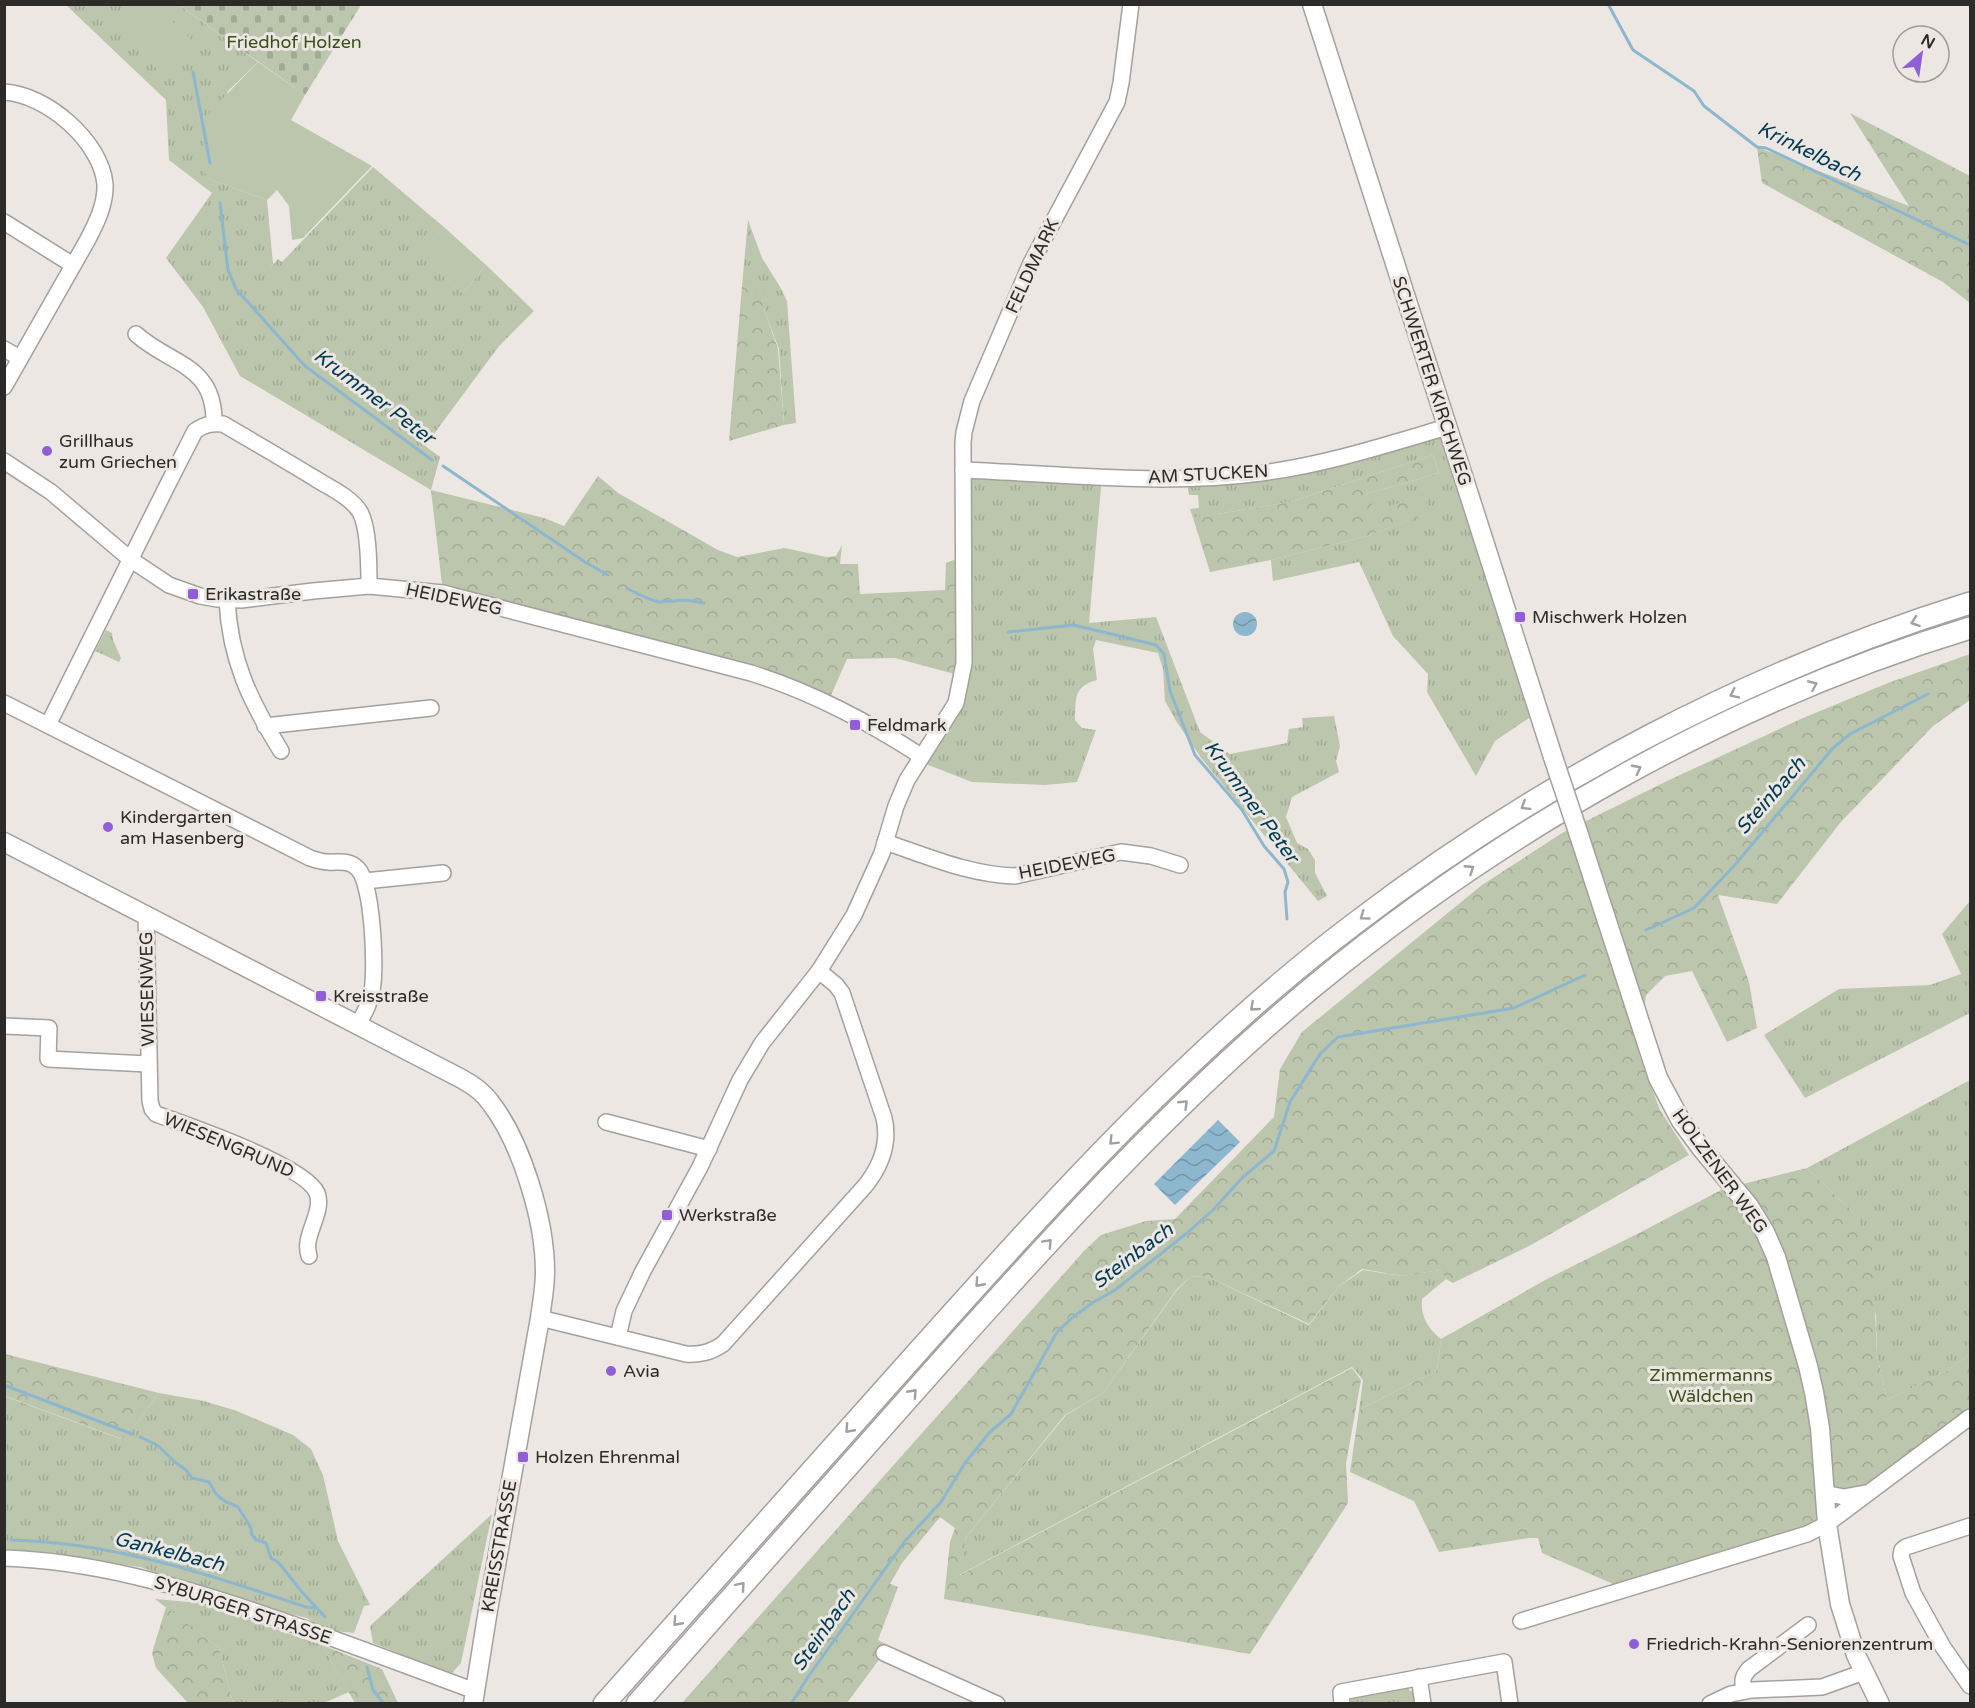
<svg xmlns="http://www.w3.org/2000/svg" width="1975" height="1708" font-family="'Varela Round',sans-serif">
<defs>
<pattern id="grass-tufts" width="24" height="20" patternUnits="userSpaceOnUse" patternTransform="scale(1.5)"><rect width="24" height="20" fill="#bbc6ad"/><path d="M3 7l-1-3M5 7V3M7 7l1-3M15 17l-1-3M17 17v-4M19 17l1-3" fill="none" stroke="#a1aa95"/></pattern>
<pattern id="forest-crowns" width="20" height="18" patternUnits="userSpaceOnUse" patternTransform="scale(1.5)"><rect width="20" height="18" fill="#bbc6ad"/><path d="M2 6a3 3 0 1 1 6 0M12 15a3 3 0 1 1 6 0" fill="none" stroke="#a1aa95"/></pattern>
<pattern id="cemetery-stones" width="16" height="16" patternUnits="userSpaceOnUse" patternTransform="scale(1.5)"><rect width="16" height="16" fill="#bbc6ad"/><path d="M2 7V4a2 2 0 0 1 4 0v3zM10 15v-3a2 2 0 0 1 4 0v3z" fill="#a1aa95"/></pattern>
<pattern id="water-waves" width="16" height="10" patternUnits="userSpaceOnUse" patternTransform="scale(1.5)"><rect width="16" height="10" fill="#8db7ce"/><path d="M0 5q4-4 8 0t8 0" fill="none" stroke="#7395a7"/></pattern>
</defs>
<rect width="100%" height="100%" fill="#ece7e3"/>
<g fill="url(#grass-tufts)">
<polygon points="66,5 179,5 258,62 228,91 207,174 209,179 267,200 273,264 269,269 278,259 282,262 373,167 445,228 419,254 463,293 486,265 534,311 499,346 425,446 440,457 431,490 240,376 203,307 166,258 212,193 169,160 166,100"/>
<polygon points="748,220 762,258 779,285 787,301 796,423 784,425 779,349 766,315 759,288 742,286"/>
<polygon points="1447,427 1538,712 1495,741 1476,776 1427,692 1428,674 1393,636 1359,562 1273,581 1271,560 1367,536 1429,513 1375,511 1366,494 1439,473 1433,455 1290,502 1193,518 1190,509 1199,508 1198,495 1189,495 1186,478 1227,476"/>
<path d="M 963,470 L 1102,476 L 1089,623 L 1156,617 L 1200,732 L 1230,754 L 1287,743 L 1289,729 L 1303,727 L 1302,718 L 1334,716 L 1340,746 L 1336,761 L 1339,772 L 1292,797 L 1286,817 L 1297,843 L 1308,849 L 1315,860 L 1315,873 L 1327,896 L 1318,901 L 1202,759 L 1176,721 L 1165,701 L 1163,669 L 1158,653 L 1096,640 L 1093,649 L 1097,680 C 1073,687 1076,698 1075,720 L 1082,728 L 1096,730 L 1077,782 L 1045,785 L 972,782 L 918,761 L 956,703 Z"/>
<polygon points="106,630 112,633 113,640 121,658 119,662 95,651"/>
<polygon points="1970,901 1970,1013 1805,1098 1764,1035 1839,989 1930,985 1961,974 1942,934"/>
<polygon points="1970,1080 1970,1354 1948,1370 1887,1400 1877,1355 1876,1316 1853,1212 1807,1168"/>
<path d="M 1363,1270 L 1402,1276 L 1440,1270 L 1446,1279 L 1422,1299 C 1420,1316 1428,1329 1441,1339 L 1437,1370 L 1359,1410 L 1363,1380 L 1352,1367 L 959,1575 L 966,1537 L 1066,1415 L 1103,1393 L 1177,1290 L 1190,1277 L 1206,1276 L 1309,1325 L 1339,1286 Z"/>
<polygon points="159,1393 204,1401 237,1411 293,1435 311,1449 323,1475 338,1541 370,1605 364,1606 354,1633 324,1630 307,1618 272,1610 140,1567 5,1549 4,1396 121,1439 138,1422"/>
<polygon points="492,1514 461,1663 451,1674 373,1643 370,1626"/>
<polygon points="155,1599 201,1603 322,1645 349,1692 324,1703 233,1703 219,1648"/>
<polygon points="1408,1684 1409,1691 1416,1690 1418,1703 1346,1704 1351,1701 1351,1695"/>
</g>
<g fill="url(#forest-crowns)">
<polygon points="1850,113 1970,176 1970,303 1943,282 1762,183 1757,147 1909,206"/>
<polygon points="742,286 759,287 766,315 778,349 784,425 729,441"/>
<polygon points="1433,455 1439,473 1366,494 1376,511 1423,494 1430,513 1367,536 1271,560 1210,572 1193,518 1290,502"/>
<polygon points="598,476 618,493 718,550 737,557 785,548 826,557 836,556 842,545 840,564 858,564 860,594 945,590 946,563 959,558 962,676 895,658 847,659 828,702 443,593 431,490 544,518 564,526"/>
<polygon points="1970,654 1970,700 1933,726 1840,823 1777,904 1718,895 1749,982 1757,1028 1727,1042 1692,971 1665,976 1646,995 1639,1054 1660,1110 1689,1155 1531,1245 1453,1283 1446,1279 1440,1270 1403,1276 1362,1269 1339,1286 1309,1324 1206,1276 1190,1277 1177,1289 1103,1393 1065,1415 966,1537 960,1575 1352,1368 1361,1380 1346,1464 1348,1503 1250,1654 944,1599 950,1542 955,1528 940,1517 902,1563 890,1584 898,1587 878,1640 886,1644 881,1657 847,1703 681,1704 1084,1251 1101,1235 1146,1221 1175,1219 1274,1117 1280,1069 1302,1032 1482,885 1562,833 1667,781 1803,718 1888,683"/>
<polygon points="1807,1168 1853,1212 1872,1246 1877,1355 1887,1400 1948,1370 1970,1354 1970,1407 1811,1531 1620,1587 1542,1553 1538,1538 1529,1538 1439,1552 1414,1501 1350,1472 1359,1410 1437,1370 1441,1339 1547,1279 1639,1233 1723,1189"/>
<polygon points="5,1354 159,1393 138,1422 122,1439 5,1396"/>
<polygon points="166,1607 219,1648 233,1703 188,1703 156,1668 152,1653"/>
<polygon points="322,1645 382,1669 398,1703 355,1703"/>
</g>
<polygon fill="url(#cemetery-stones)" points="179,5 361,5 305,95"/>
<g fill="#bbc6ad">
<polygon points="134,5 156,5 195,43 163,75 114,25"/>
<polygon points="258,62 305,95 291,120 372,166 303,238 292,240 289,206 277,190 267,200 209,179 204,172 203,119"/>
<polygon points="445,228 486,265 463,293 418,254"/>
</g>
<g fill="url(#water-waves)">
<circle cx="1245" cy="624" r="12"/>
<polygon points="1218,1120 1240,1142 1175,1205 1154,1184"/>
</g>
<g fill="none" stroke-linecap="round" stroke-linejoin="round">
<g stroke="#8db7ce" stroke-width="3">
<polyline points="1608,4 1633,50 1694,91 1704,106 1757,147 1766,148 1970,245"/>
<polyline points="193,72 210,163"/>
<polyline points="220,203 228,270 236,289 305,366 432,460"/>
<polyline points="443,466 585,562 608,575"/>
<polyline points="628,589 649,599 659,602 686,600 704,603"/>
<polyline points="1008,632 1074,625 1156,645 1164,654 1170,691 1195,755 1242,810 1264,846 1284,869 1288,882 1285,892 1287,919"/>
<polyline points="1646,930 1694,908 1734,866 1833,748 1850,734 1928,694"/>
<polyline points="4,1385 132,1434"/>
<polyline points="140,1437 157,1445 175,1462 186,1470 192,1478 209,1482 216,1494 226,1502 238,1507 251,1528 252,1535 256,1540 266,1543 271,1558 279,1563 301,1591 325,1617"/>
<path d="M 11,1540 C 112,1542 211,1575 306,1607 L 316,1608"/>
<polyline points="367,1667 373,1690 384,1704"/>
<polyline points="791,1704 808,1677 905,1541 941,1502 965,1463 989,1433 1011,1414 1057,1332 1072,1318 1092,1303 1115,1290 1187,1233 1213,1210 1243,1177 1274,1151 1290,1102 1320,1054 1338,1037 1514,1008 1585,975"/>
</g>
<g stroke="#a4a09c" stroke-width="18">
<g id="minor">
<path d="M 4,92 C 46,94 101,141 105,184 C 106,204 96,224 87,241 L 4,387"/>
<polyline points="4,222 73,265"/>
<path d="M 136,334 C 170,365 215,364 214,423"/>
<polyline points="4,349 20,358"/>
<path d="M 4,461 L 51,492 L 130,559 L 169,585 L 200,596 L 217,599 L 241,600 L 313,591 L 369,586 L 443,593 L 751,673 C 812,692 867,721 921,756"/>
<path d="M 963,470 C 1062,474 1162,486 1261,473 C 1324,465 1386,445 1447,427"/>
<path d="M 227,600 C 230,660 250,701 281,751"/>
<path d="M 4,703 L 310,858 C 316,860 322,862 328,862 C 339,863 349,859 358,869 C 373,885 376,968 372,991 C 370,1003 364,1014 358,1025"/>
<path d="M 48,725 L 166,488 L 195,431 C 205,424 212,423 223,424 C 254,442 285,460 316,479 C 330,488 351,497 360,512 C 369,528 369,567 369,586"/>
<polyline points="265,726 431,708"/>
<path d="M 885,842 C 927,856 970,875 1015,876 L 1121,852 L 1151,856 L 1180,865"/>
<polyline points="365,881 443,873"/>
<path d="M 146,914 L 150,1101 L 152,1109 L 156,1114 C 187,1125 306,1166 317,1193 C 323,1208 310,1227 308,1242 C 307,1247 308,1252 309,1256"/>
<polyline points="4,1026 49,1028 48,1059 148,1064"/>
<polyline points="606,1122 709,1149"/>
<path d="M 540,1318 L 686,1354 C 701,1355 711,1352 723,1344 L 865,1186 C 881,1166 890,1144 884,1118 L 842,993 L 836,985 L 819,971"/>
<polyline points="618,1337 624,1311 643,1271 700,1167 740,1080 762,1043 819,971 854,915 882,853 896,806 907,780 956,703 964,663 963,443 964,432 972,401 1031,263 1117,102 1121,83 1131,4"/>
<polyline points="1824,1493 1844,1497 1865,1493"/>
<polyline points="1970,1526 1906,1547 1902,1550 1901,1556 1913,1593 1943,1647 1970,1686"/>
<path d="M 4,1558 C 93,1561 180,1586 263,1614 C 334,1638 404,1665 475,1691"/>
<polyline points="1521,1621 1807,1534 1827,1524 1970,1417"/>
<polyline points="884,1653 997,1704"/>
<polyline points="1419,1677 1423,1704"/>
<path d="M 1744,1691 C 1742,1681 1742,1677 1749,1669 L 1808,1625"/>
<polyline points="1342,1704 1341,1692 1504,1662 1510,1704"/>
<polyline points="1710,1704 1731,1694 1752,1690 1822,1687 1864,1672"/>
</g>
</g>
<g stroke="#a4a09c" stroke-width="21">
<g id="major">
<polyline points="1312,4 1553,757"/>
<polyline points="1578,832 1658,1078 1681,1121 1701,1148 1749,1206 1765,1232 1776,1257 1808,1366 1814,1392 1820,1428 1827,1524 1840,1604 1856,1655 1880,1704"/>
<path d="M 4,842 L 462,1079 C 473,1085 483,1092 490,1102 C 522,1143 545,1221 545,1272 C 545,1288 542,1303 540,1318 L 488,1610 L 473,1704"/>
</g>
</g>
<g stroke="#a4a09c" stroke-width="24">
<g id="highway">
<path d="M 604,1704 C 707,1588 811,1472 914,1356 C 1051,1203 1190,1048 1354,924 C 1539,783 1748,672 1970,603"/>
<path d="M 637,1704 C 740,1588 842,1473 945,1357 C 1061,1227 1180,1097 1314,986 C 1507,827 1732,700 1970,628"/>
</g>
</g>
<use href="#minor" stroke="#fff" stroke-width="15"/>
<use href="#major" stroke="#fff" stroke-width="18"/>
<use href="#highway" stroke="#fff" stroke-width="21"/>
<g stroke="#a4a09c" stroke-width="21" stroke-linecap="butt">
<polyline id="major-bridge" points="1553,757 1578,832"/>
</g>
<use href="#major-bridge" stroke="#fff" stroke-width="18"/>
</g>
<defs><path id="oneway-chevron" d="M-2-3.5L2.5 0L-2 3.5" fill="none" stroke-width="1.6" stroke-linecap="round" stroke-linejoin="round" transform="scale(1.5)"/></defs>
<g stroke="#a0a09f">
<use href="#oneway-chevron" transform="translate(1915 622) rotate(161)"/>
<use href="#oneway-chevron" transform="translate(1813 685) rotate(-23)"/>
<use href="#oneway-chevron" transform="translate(1734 694) rotate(154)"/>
<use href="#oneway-chevron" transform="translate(1637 769) rotate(-28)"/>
<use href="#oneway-chevron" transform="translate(1525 806) rotate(148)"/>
<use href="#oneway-chevron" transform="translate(1470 869) rotate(-33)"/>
<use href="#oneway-chevron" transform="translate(1364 916) rotate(144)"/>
<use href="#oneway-chevron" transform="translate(1254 1007) rotate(139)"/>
<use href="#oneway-chevron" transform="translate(1184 1104) rotate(-44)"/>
<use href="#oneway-chevron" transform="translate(1113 1141) rotate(135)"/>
<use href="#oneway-chevron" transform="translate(1048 1243) rotate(-47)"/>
<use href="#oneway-chevron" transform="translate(979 1283) rotate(132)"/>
<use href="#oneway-chevron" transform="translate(913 1393) rotate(-48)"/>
<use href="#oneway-chevron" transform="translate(849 1429) rotate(132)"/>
<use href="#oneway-chevron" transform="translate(741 1586) rotate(-49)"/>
<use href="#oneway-chevron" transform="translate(677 1622) rotate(132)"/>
</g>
<g fill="#925ed7" stroke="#ece7e3" stroke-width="2">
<circle cx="47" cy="451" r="6"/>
<rect x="187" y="588" width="12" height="12" rx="3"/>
<rect x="1514" y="611" width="12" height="12" rx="3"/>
<rect x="849" y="719" width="12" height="12" rx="3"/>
<circle cx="108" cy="827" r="6"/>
<rect x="315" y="990" width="12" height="12" rx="3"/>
<rect x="661" y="1209" width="12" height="12" rx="3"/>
<circle cx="611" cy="1371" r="6"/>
<rect x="517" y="1451" width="12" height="12" rx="3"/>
<circle cx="1634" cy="1644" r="6"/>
</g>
<g text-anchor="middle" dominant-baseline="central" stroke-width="6" stroke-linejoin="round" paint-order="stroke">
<g font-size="18" fill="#3b5017" stroke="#ece7e3">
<text x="294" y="42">Friedhof Holzen</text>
<text x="1711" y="1375">Zimmermanns<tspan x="1711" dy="21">Wäldchen</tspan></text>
</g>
<g font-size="18" fill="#2c2b29" stroke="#ece7e3">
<text transform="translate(1032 266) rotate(-65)">FELDMARK</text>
<text transform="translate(1432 381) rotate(72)">SCHWERTER KIRCHWEG</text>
<text transform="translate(1208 474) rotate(-3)">AM STUCKEN</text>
<text transform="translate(454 599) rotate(12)">HEIDEWEG</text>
<text transform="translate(1067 864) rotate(-11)">HEIDEWEG</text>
<text transform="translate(147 989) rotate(-91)">WIESENWEG</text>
<text transform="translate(229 1145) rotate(23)">WIESENGRUND</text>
<text transform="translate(1720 1171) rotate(54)">HOLZENER WEG</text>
<text transform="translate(499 1546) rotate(-80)">KREISSTRASSE</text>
<text transform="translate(243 1610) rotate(18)">SYBURGER STRASSE</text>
</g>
<g font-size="18" fill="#2c2b29" stroke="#ece7e3" text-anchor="start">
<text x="59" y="441">Grillhaus<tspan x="59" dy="21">zum Griechen</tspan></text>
<text x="205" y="594">Erikastraße</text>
<text x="1532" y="617">Mischwerk Holzen</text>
<text x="867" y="725">Feldmark</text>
<text x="120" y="817">Kindergarten<tspan x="120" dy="21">am Hasenberg</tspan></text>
<text x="333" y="996">Kreisstraße</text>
<text x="679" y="1215">Werkstraße</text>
<text x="623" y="1371">Avia</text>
<text x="535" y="1457">Holzen Ehrenmal</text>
<text x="1646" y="1644">Friedrich-Krahn-Seniorenzentrum</text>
</g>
<g font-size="20" font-style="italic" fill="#003b53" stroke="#ece7e3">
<text transform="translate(1809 152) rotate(26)">Krinkelbach</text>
<text transform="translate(374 397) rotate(37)">Krummer Peter</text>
<text transform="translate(1771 796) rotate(-49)">Steinbach</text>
<text transform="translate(1251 802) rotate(54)">Krummer Peter</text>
<text transform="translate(1133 1256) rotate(-37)">Steinbach</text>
<text transform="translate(169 1552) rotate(14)">Gankelbach</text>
<text transform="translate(824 1630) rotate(-55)">Steinbach</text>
</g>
</g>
<rect width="1975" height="1708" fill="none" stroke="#2c2b29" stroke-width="12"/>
<g transform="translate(1921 54) rotate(29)"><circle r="28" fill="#ece7e3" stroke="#9f9c99" stroke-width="1.5"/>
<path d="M0-4.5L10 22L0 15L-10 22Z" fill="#925ed7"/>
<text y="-9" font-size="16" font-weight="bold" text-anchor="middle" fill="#2c2b29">N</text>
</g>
</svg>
